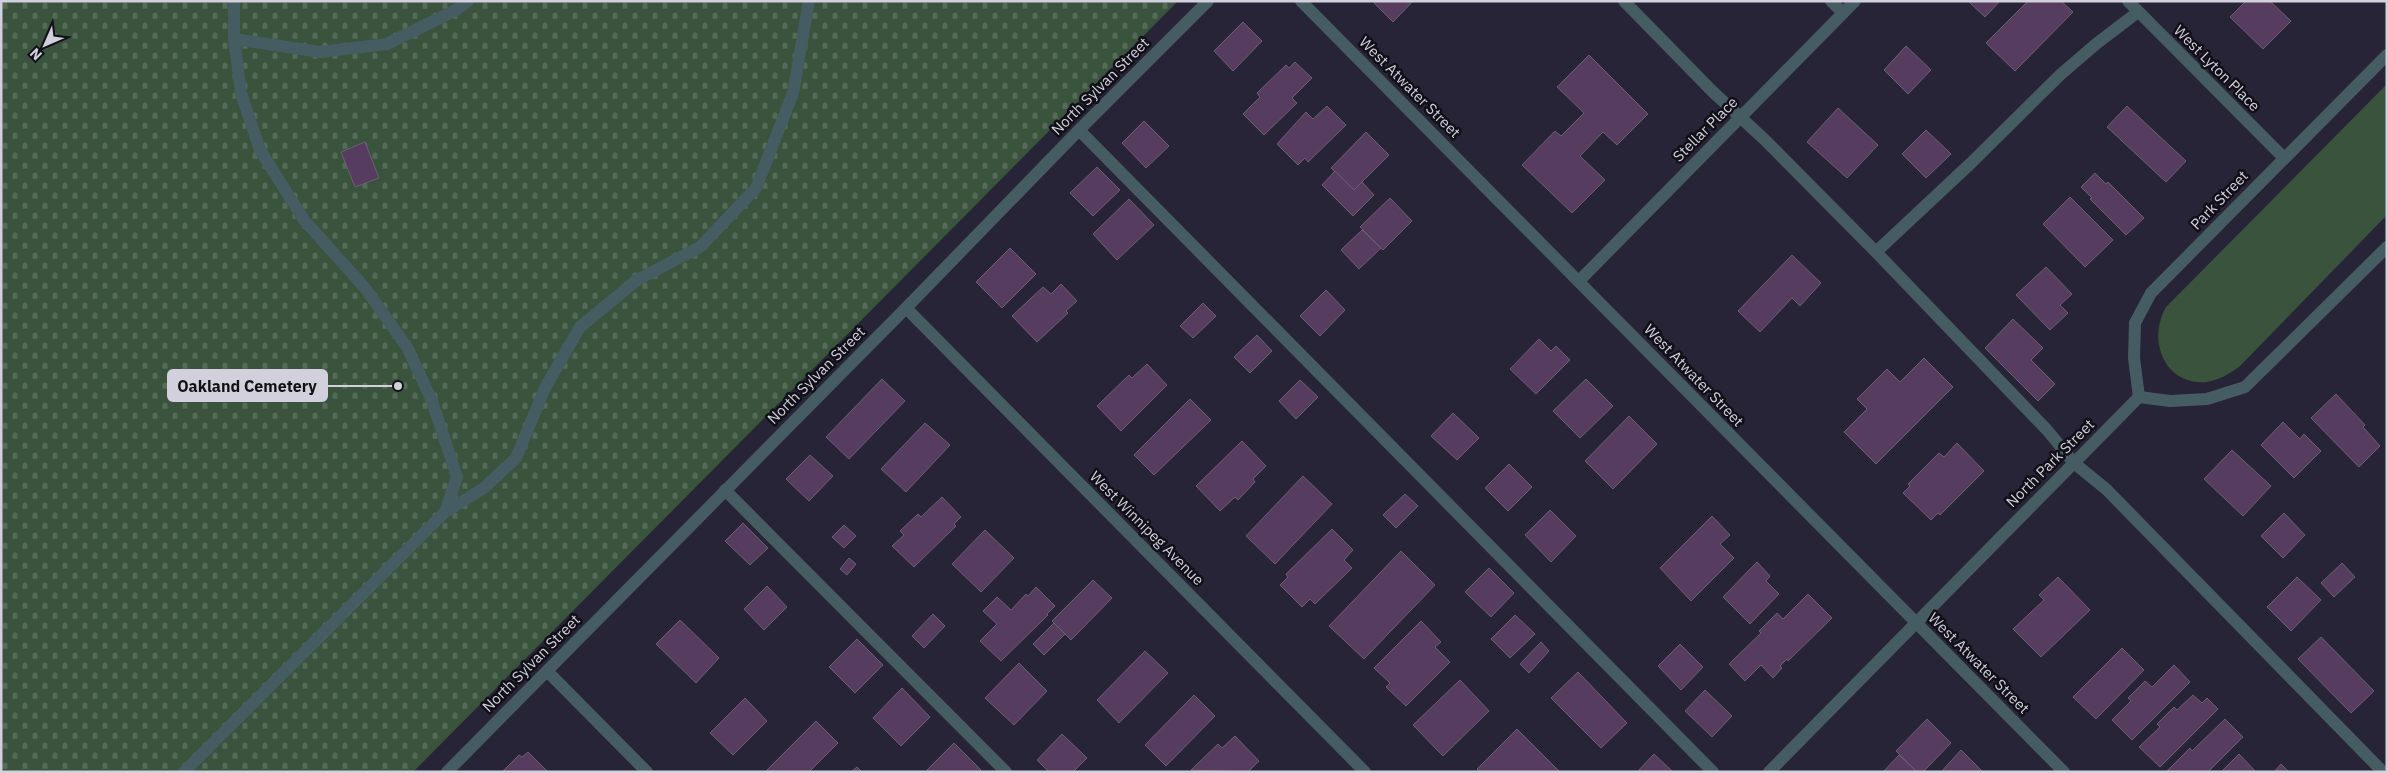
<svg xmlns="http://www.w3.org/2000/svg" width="2388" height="773" font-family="'IBM Plex Sans',sans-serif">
<defs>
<pattern id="cemetery-stones" width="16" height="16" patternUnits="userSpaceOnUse" patternTransform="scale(1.25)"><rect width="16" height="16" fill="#39533c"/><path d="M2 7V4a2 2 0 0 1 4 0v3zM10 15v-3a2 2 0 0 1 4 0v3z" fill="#556b58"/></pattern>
</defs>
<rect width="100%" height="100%" fill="#282437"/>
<path fill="#39533c" d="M 2387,84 L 2387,215 L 2239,367 C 2229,374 2219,380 2207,382 C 2164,386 2147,340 2166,307 Z"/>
<polygon fill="url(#cemetery-stones)" points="1,1 1178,1 413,772 1,772"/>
<g fill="#563c5f" stroke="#6d5f72">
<polygon points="1376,1 1413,1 1393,22 1374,3"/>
<polygon points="1968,1 2000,1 1985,17"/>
<polygon points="2028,1 2061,1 2073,12 2015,71 1986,43"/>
<polygon points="2246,1 2270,1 2291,21 2263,49 2230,17"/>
<polygon points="1243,22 1262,41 1233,71 1214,51"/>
<polygon points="1906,46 1931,70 1908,94 1884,70"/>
<polygon points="1589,55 1648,114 1617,145 1603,132 1580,156 1605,180 1572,213 1522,165 1555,131 1561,136 1584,113 1557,87"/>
<polygon points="1295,62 1312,78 1292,98 1297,103 1264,135 1243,114 1260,97 1257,93 1286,65 1289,68"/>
<polygon points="1327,106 1346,125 1308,162 1305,158 1298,165 1277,144 1306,112 1313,119"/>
<polygon points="2127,106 2186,161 2166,182 2107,127"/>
<polygon points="1838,108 1878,145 1847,178 1807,142"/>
<polygon points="1144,121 1169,146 1146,168 1122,143"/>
<polygon points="1926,130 1951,154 1926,178 1902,154"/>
<polygon points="1366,132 1389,155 1354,190 1331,168"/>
<polygon points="365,142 379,178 355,187 341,152"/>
<polygon points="1097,167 1120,190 1093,216 1070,193"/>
<polygon points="1335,171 1354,190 1362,182 1374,195 1353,216 1322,185"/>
<polygon points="2095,173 2106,184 2108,182 2144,218 2126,235 2090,199 2092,198 2081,187"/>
<polygon points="2070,197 2113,240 2085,267 2043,224"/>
<polygon points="1390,198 1412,221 1383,250 1360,227"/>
<polygon points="1129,199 1154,225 1117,260 1093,234"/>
<polygon points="1362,230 1381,248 1359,269 1341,250"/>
<polygon points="1010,248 1036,274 1002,308 976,282"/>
<polygon points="1792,255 1821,283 1800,306 1792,298 1760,332 1738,311"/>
<polygon points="2046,267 2072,294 2060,305 2068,313 2050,330 2016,295"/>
<polygon points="1061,284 1077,301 1066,311 1068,313 1037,342 1012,316 1043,287 1051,294"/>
<polygon points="1326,290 1345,310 1320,336 1300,316"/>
<polygon points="1203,303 1216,316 1193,338 1180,326"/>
<polygon points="2013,319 2043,348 2031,360 2055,384 2038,401 1985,348"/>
<polygon points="1257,335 1272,351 1250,373 1234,357"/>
<polygon points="1539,339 1551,351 1556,346 1570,360 1536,394 1510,369"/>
<polygon points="1924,358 1953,387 1876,464 1844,432 1867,409 1857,399 1887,369 1900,382"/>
<polygon points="1147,364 1167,385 1121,431 1097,406 1129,375 1132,378"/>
<polygon points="882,379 905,401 849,459 826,437"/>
<polygon points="1586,379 1613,406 1580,438 1553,411"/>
<polygon points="1300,380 1318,397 1296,419 1279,401"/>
<polygon points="2336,394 2365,425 2363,427 2380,446 2359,467 2311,418"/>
<polygon points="1190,399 1211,420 1154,475 1134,455"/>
<polygon points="1453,413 1479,438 1457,460 1431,436"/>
<polygon points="1629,416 1657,444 1613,489 1585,461"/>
<polygon points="2283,422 2300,439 2304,434 2321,451 2294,478 2261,445"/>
<polygon points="925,423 950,445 906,492 881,469"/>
<polygon points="1242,441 1266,466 1253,479 1255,482 1238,500 1235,497 1220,511 1196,486"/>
<polygon points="1957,443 1984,471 1940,515 1938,513 1931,520 1903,493 1910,486 1908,484 1939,453 1944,457"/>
<polygon points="2232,450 2271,486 2243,516 2204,479"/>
<polygon points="810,455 833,476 809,501 786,479"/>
<polygon points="1509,464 1532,487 1508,511 1485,488"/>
<polygon points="1303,476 1332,504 1275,564 1246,536"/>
<polygon points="1405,494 1418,506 1396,528 1383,515"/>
<polygon points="942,497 961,517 954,524 956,526 914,567 892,546 904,535 900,531 918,514 921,517"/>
<polygon points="1550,510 1576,536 1551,562 1525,535"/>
<polygon points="2284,513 2305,535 2283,558 2261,536"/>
<polygon points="1712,516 1730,535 1720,544 1734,558 1691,601 1660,568"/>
<polygon points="743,523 768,548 750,565 725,541"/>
<polygon points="844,525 856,536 844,548 832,537"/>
<polygon points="1332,529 1353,550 1344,560 1352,568 1315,604 1310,599 1302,607 1280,585 1288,577 1286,574"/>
<polygon points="985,530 1014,558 981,592 952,564"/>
<polygon points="1401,551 1435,585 1364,659 1329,626"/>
<polygon points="849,558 856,564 847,575 840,569"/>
<polygon points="1757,562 1770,576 1766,581 1779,594 1750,624 1723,597"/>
<polygon points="2342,563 2355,577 2334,597 2321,583"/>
<polygon points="1489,568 1514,593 1491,617 1465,592"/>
<polygon points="2058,577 2090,610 2041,657 2013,629 2044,600 2039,595"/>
<polygon points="2297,577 2321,600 2291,631 2267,607"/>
<polygon points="1093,580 1112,598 1071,640 1052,621"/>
<polygon points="767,586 787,607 764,630 744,609"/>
<polygon points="1036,587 1055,606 1047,614 1048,615 1001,661 980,641 997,624 983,611 997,597 1011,610 1026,594 1028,596"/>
<polygon points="1808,594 1832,618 1788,661 1787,659 1780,666 1782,668 1773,678 1761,665 1745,681 1729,664 1761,633 1759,631 1777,613 1783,619"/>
<polygon points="933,614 945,626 924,648 912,636"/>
<polygon points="1515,615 1535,634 1510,658 1491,639"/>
<polygon points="680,620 719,658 696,683 656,644"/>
<polygon points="1421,621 1441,642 1435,647 1450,662 1406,706 1386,687 1390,683 1374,668"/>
<polygon points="1054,623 1065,634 1044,655 1033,644"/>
<polygon points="2321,637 2374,691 2351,713 2298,659"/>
<polygon points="857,639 883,665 855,693 829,667"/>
<polygon points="1541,642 1549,651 1529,673 1520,664"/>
<polygon points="1680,644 1703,667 1681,690 1658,666"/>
<polygon points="2122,648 2144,670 2096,719 2073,697"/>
<polygon points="1145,651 1168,673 1119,723 1097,700"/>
<polygon points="1019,663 1047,691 1014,725 985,698"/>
<polygon points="2174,665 2190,682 2132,740 2112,720 2131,701 2128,698 2145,681 2152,687"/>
<polygon points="1578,672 1627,723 1601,748 1551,698"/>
<polygon points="1460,680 1489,711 1443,756 1413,725"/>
<polygon points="902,688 930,717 901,746 873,718"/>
<polygon points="1705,690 1732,716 1712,737 1685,711"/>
<polygon points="1194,695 1215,716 1166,766 1145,745"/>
<polygon points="2193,695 2202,703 2207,698 2218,709 2160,767 2139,747 2160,727 2157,724 2174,707 2177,710"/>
<polygon points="745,698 767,721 733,755 710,733"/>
<polygon points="1927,719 1951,743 1923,772 1917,772 1896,751"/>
<polygon points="2225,719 2243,737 2208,772 2166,772 2190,748 2192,751"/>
<polygon points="816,721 838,743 809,772 765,772"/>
<polygon points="1517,729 1560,772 1480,772 1477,769"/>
<polygon points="1062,734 1087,758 1073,772 1049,772 1037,760"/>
<polygon points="1235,736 1259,761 1248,772 1191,770 1218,744 1222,748"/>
<polygon points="954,743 981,770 979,772 929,772 927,770"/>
<polygon points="1961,750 1983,772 1941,772"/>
<polygon points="528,752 548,772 502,772 519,755 522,757"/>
<polygon points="1654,754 1673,772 1637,772"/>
<polygon points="2239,754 2256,772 2221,772"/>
<polygon points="1899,755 1917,772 1883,772"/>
<polygon points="2281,764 2289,772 2274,772"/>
<polygon points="857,767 862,772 851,772"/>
</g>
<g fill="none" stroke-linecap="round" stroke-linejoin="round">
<g stroke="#465c63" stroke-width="12">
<polyline points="1301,1 2064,772"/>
<polyline points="1624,1 1712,91 1765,140 1876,252 2047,430 2074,463 2106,489 2383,772"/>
<polyline points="1831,1 1843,13"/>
<polyline points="2128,1 2283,157"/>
<polyline points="234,39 320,52 387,44 456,10 468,1"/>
<polyline points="1079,130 1713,772"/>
<polyline points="1876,252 1971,163 2060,75 2096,44 2138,12"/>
<polyline points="1579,281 1855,1"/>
<polyline points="906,308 1365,772"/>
<polyline points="2139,397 2134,358 2135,323 2151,293 2387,55"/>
<polyline points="2139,397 2170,401 2207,399 2245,387 2387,247"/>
<polyline points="725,490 1006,772"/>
<polyline points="445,512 484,488 516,458 545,388 580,327 637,280 700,247 756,188 793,93 809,1"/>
<polyline points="547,671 647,772"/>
<polyline points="184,772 445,512 457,477 432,401 407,347 365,288 304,220 260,150 241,93 234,39 234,1"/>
<polyline points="447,772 906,308 1079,130 1208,1"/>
<polyline points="1769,772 2139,397"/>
</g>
</g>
<g text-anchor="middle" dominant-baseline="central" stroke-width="5" stroke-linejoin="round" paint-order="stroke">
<g font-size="15" fill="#d3d0dd" stroke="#110f17">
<text transform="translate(2217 68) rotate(45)">West Lyton Place</text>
<text transform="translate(1100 86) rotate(-45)">North Sylvan Street</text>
<text transform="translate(1410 87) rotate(45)">West Atwater Street</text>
<text transform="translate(1705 129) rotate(-45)">Stellar Place</text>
<text transform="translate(2219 200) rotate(-46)">Park Street</text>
<text transform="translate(816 375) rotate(-45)">North Sylvan Street</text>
<text transform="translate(1694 375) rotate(46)">West Atwater Street</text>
<text transform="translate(2050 463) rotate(-45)">North Park Street</text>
<text transform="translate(1147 528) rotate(45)">West Winnipeg Avenue</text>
<text transform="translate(531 663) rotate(-45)">North Sylvan Street</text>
<text transform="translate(1979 663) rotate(45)">West Atwater Street</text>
</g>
</g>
<path fill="none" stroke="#d3d0dd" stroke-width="2" d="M398 386L327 386"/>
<circle fill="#d3d0dd" stroke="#110f17" stroke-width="2" cx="398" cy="386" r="5"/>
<rect fill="#d3d0dd" stroke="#d3d0dd" stroke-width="2" x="168" y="370" width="159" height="31" rx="5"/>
<g font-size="16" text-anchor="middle" font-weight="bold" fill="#111">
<text x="247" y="392">Oakland Cemetery</text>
</g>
<rect width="2388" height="773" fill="none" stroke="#d3d0dd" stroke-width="5"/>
<g transform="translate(45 45) rotate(225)" stroke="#110f17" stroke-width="4" paint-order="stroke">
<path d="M0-4L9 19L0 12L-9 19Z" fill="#d3d0dd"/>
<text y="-8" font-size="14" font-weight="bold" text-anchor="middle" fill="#d3d0dd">N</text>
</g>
</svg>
